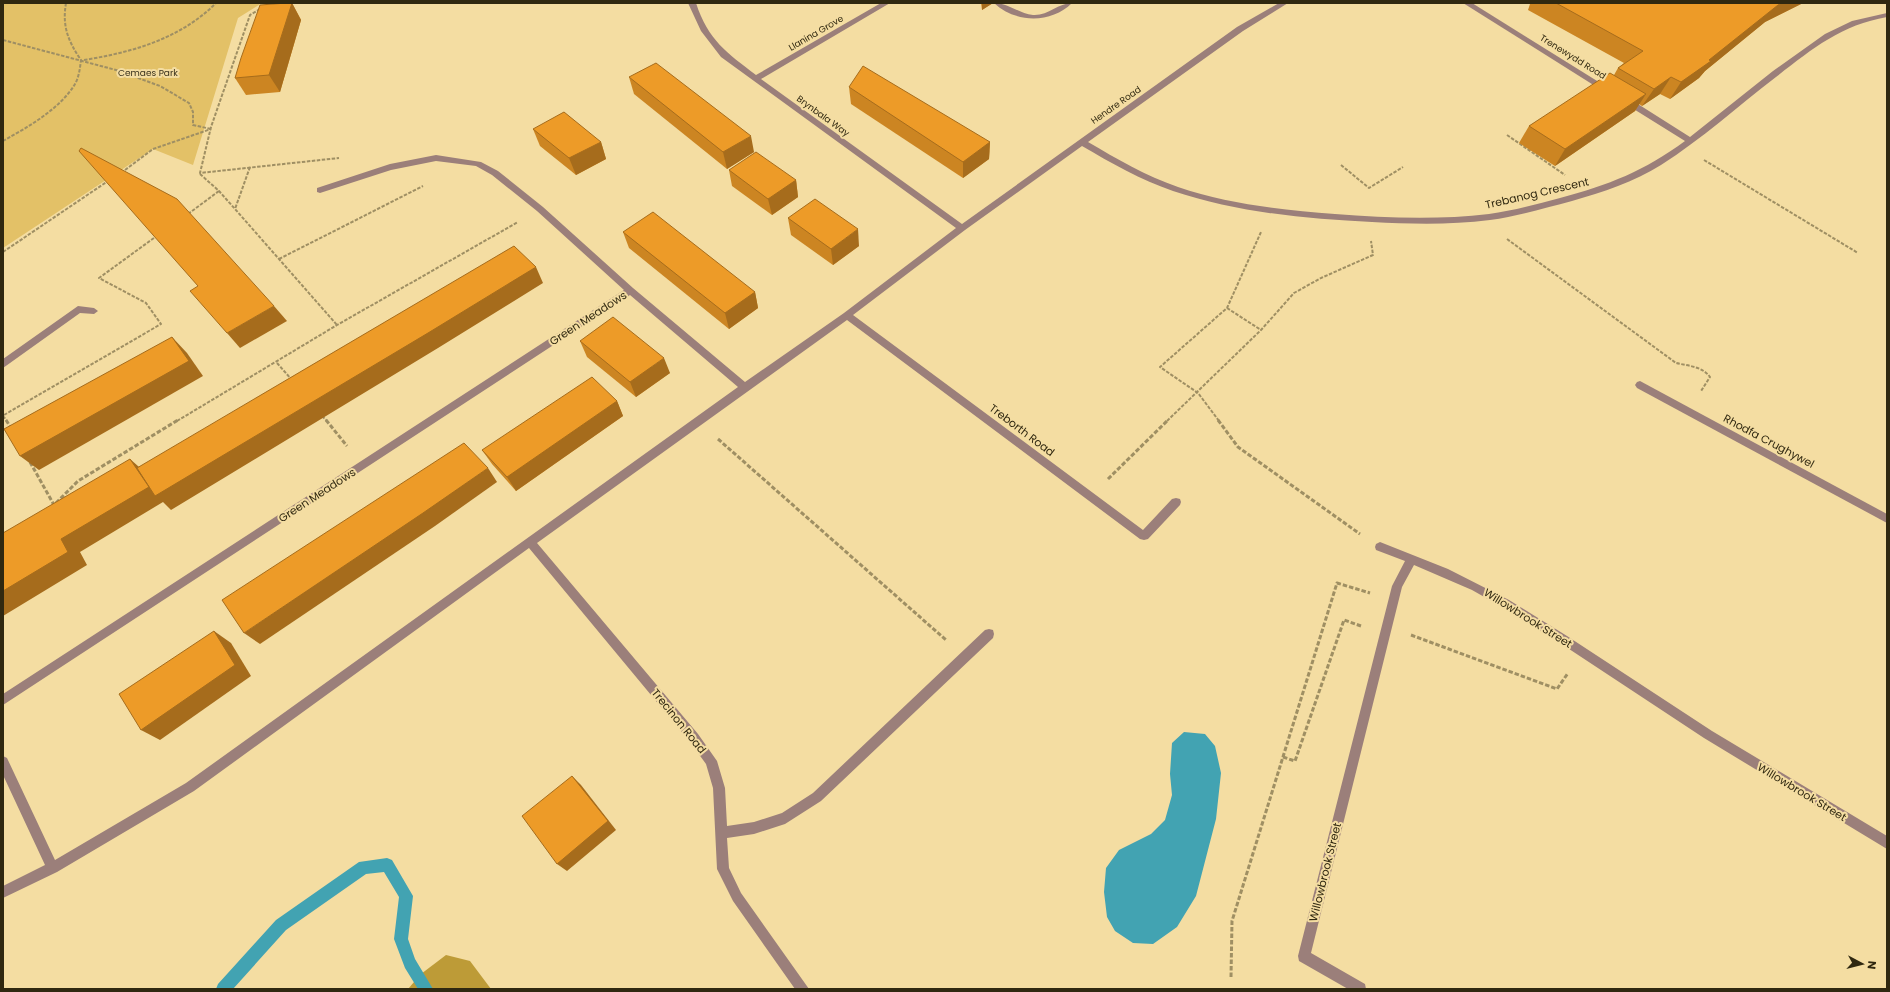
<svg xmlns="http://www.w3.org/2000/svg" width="1890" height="992" font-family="Poppins,sans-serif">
<rect width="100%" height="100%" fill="#f4dda2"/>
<polygon fill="#e3c167" points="3,3 262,3 238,18 193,165 153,149 3,248"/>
<polygon fill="#bd9b37" points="446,955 470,961 491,989 408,989 421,974"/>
<polygon fill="#42a3b2" points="1184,732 1205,734 1215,746 1221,773 1216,819 1196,896 1177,927 1153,944 1133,943 1115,931 1107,917 1104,892 1106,868 1119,850 1151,834 1165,820 1172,795 1170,774 1172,743"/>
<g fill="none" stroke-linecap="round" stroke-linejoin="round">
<polygon fill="#42a3b2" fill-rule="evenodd" points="387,858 392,860 413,896 408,939 415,959 433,989 418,989 405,968 394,939 399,897 384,872 366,874 286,930 233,989 216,989 218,984 276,920 359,862"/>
<g stroke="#9f8f63" stroke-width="2" stroke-dasharray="3.5 1.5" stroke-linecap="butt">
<polyline points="260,9 250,15 211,127 200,173 339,158"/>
<polyline points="3,40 116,70 160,86 189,103 193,112 193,125 211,129"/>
<path d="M 84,60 C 133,52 180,39 216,3"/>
<polyline points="1507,135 1565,175"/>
<path d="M 3,141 C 28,127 60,109 75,84 C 79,77 80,68 81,60 C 68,41 62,26 66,3"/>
<polyline points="1704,160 1858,253"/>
<polyline points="1341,165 1369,188 1403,167"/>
<polyline points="250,167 235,209 337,325"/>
<polyline points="121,173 153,149 211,129"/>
<polyline points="200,174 219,191 235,209"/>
<polyline points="188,214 219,191"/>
<path d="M 1507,239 L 1676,363 C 1688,366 1702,366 1710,377 L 1701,391"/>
<polyline points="3,252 108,181"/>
<polyline points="279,259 423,186"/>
<polyline points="1227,308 1261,330"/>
<polyline points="277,363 292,380"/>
<polyline points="4,415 161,324 146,303 99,278 158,235"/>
<polyline points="3,416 7,421"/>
<polyline points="322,416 327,421"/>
<polyline points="177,421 337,325 518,222"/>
<polyline points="1167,421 1261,330 1294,293 1321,278 1373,255 1371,241"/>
<polyline points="1219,421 1198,393 1160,367 1227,308 1261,232"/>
</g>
<g stroke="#9f8f63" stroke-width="3" stroke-dasharray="4.5 2" stroke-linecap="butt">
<polyline points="6,420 11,428"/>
<polyline points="326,420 347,446"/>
<polyline points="1218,420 1238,447 1360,534"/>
<polyline points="718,439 946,640"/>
<polyline points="30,462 54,505"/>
<polyline points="1108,479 1168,420"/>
<polyline points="56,503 78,481 178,420"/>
<polyline points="1411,635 1557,689 1568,673"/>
<polyline points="1283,757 1295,761 1344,620 1361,626"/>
<polyline points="1231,977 1232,921 1337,583 1370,593"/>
</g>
<g fill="#9b7f7a" fill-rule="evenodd">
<path d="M 688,3 L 696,3 C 708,40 727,53 756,75 L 881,3 L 890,3 L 761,79 L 962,224 L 1237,27 L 1279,3 L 1288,3 L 1243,31 L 1088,142 C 1117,159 1146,176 1178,187 C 1228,204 1282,210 1335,214 C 1386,218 1439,220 1489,214 C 1513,211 1537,204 1560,198 C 1609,185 1644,171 1685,141 L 1624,103 L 1624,99 L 1630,99 L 1690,137 L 1773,71 L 1825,34 L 1852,21 L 1887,13 L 1887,17 C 1841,25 1812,49 1776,77 C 1738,106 1702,139 1661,165 C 1634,182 1603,192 1572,201 C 1545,208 1518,216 1490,220 C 1451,225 1411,224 1372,222 C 1305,219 1236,212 1173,191 C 1141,180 1111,163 1082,146 L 965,230 L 853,315 L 1143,530 L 1172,499 L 1176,498 L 1180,499 L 1181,502 L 1180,505 L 1148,539 L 1144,540 L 1140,539 L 847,320 L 537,543 L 698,734 L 717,761 L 725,788 L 727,826 L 754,822 L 782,813 L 813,793 L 985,630 L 989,629 L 993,630 L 994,634 L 993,638 L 821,801 L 785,824 L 754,834 L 727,838 L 729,868 L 741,893 L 809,989 L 795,989 L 733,901 L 717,869 L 713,788 L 706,764 L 690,742 L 529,548 L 194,791 L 57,872 L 3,898 L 3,886 L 45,865 L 3,775 L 3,756 L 7,758 L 55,860 L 186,783 L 738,387 L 630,295 L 3,705 L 3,694 L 624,290 L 537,211 L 492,175 L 476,166 L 436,161 L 391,170 L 320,193 L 317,192 L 317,188 L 390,164 L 436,155 L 481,162 L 498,171 L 543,207 L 633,288 L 745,382 L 844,313 L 956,228 L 721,57 L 701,31 Z"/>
<path d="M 994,3 C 1009,3 1019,14 1033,15 C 1048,16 1058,3 1072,3 C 1051,24 1015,23 994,3 Z"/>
<polygon points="1463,3 1472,3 1610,89 1606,91 1603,91"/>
<polygon points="78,306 94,308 98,311 94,314 80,313 3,368 3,359"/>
<polygon points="1640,381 1887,514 1887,523 1637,388 1635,385 1637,382"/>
<polygon points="1380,542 1448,569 1509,600 1567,636 1712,731 1887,836 1887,849 1704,738 1560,643 1502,607 1472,590 1414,565 1402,587 1311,953 1365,984 1366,989 1348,989 1299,961 1298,956 1392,586 1405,561 1376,550 1375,547 1376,544"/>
</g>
</g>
<g fill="#cc8522">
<polygon points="292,3 301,20 280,92 246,95 235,78"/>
<polygon points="981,3 993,3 982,10"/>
<polygon points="1529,3 1803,3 1765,22 1705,71 1699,78 1670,99 1660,94 1642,106 1639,104 1635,111 1555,166 1519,143 1529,126 1614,75 1618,68 1624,63 1528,10 1530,4"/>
<polygon points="629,77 754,152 727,169 634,94"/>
<polygon points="849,87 990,142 989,159 963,178 851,104"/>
<polygon points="533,129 601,142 606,159 576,175 540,146"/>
<polygon points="729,170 796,180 798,197 772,215 732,186"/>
<polygon points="788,218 859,246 833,265 791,235"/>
<polygon points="623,232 755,292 758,308 729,329 629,248"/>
<polygon points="580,341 670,373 636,397 587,357"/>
<polygon points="617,401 623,416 516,491 492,464 482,450"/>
</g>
<g fill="#a66c1c">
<polygon points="292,3 301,20 280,92 269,75"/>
<polygon points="982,3 993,3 982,10"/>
<polygon points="1782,3 1803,3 1765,22 1705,71 1699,78 1670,99 1681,82 1778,5"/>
<polygon points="1671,77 1660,94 1642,106 1654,89"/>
<polygon points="1646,94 1635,111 1555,166 1565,149"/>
<polygon points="751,136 754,152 727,169 723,152"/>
<polygon points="601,142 606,159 576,175 569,158"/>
<polygon points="990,142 989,159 963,178 963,162"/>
<polygon points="796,180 798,197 772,215 768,199"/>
<polygon points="858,229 859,246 833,265 831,249"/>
<polygon points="536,267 543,283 438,348 171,510 163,502 80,552 87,565 3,616 3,591 130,459 147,474"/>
<polygon points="755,292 758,308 729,329 725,313"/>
<polygon points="274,306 287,321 240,348 227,333"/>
<polygon points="172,337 187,353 203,376 39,470 20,456"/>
<polygon points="664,358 670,373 636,397 630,382"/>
<polygon points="617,401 623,416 516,491 507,477"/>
<polygon points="488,468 497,482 435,526 260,644 244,633"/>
<polygon points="214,631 231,643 251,676 160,740 141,730"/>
<polygon points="572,776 581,785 616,830 567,871 557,864"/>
</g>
<g fill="#ed9b28" stroke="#a66c1c">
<polygon points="287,3 292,3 269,75 235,78 241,58 260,5"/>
<polygon points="1556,3 1782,3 1778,5 1709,60 1711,61 1681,82 1671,77 1654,89 1618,68 1643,51"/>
<polygon points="656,63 751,136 723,152 629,77"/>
<polygon points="863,66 990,142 963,162 849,87"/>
<polygon points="1610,73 1646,94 1565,149 1529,126"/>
<polygon points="564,112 601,142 569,158 533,129"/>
<polygon points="81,148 177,199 274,306 227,333 190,291 198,286 79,151"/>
<polygon points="756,152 796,180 768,199 729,170"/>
<polygon points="815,199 858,229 831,249 788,218"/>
<polygon points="653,212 755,292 725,313 623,232"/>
<polygon points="514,246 536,267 428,333 155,496 137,468"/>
<polygon points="613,317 664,358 630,382 580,341"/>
<polygon points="172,337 189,361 20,456 4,429"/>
<polygon points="592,377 617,401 507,477 482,450"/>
<polygon points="464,443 488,468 423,513 244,633 222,600"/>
<polygon points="130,459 149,487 61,539 68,552 3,591 3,533"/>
<polygon points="214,631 235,665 141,730 119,694"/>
<polygon points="572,776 608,821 557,864 522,816"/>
</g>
<g text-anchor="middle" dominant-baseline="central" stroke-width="4" stroke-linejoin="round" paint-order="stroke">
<g font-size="9" fill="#302810" stroke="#f4dda2">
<text transform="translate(816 33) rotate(-30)">Llanina Grove</text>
<text transform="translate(1573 57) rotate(32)">Trenewydd Road</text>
<text transform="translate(1116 105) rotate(-35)">Hendre Road</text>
<text transform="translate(823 116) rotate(36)">Brynbala Way</text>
</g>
<g font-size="9" fill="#38301b" stroke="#f4dda2">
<text x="148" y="73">Cemaes Park</text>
</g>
<g font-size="11" fill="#302810" stroke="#f4dda2">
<text transform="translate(1537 193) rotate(-13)">Trebanog Crescent</text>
<text transform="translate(588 318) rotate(-33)">Green Meadows</text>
<text transform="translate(1022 430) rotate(37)">Treborth Road</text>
<text transform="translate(1769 441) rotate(28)">Rhodfa Crughywel</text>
<text transform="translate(317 495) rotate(-33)">Green Meadows</text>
<text transform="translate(1528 618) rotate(32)">Willowbrook Street</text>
<text transform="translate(679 721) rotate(51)">Trecinon Road</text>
<text transform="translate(1802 792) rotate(31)">Willowbrook Street</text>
<text transform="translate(1325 872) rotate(-76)">Willowbrook Street</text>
</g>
</g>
<rect width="1890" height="992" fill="none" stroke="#302810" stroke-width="8"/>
<g transform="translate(1862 964) rotate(97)" stroke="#f4dda2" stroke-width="3" paint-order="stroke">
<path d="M0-3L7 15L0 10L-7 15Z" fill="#302810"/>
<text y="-6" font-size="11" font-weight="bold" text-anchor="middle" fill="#302810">N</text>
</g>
</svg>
